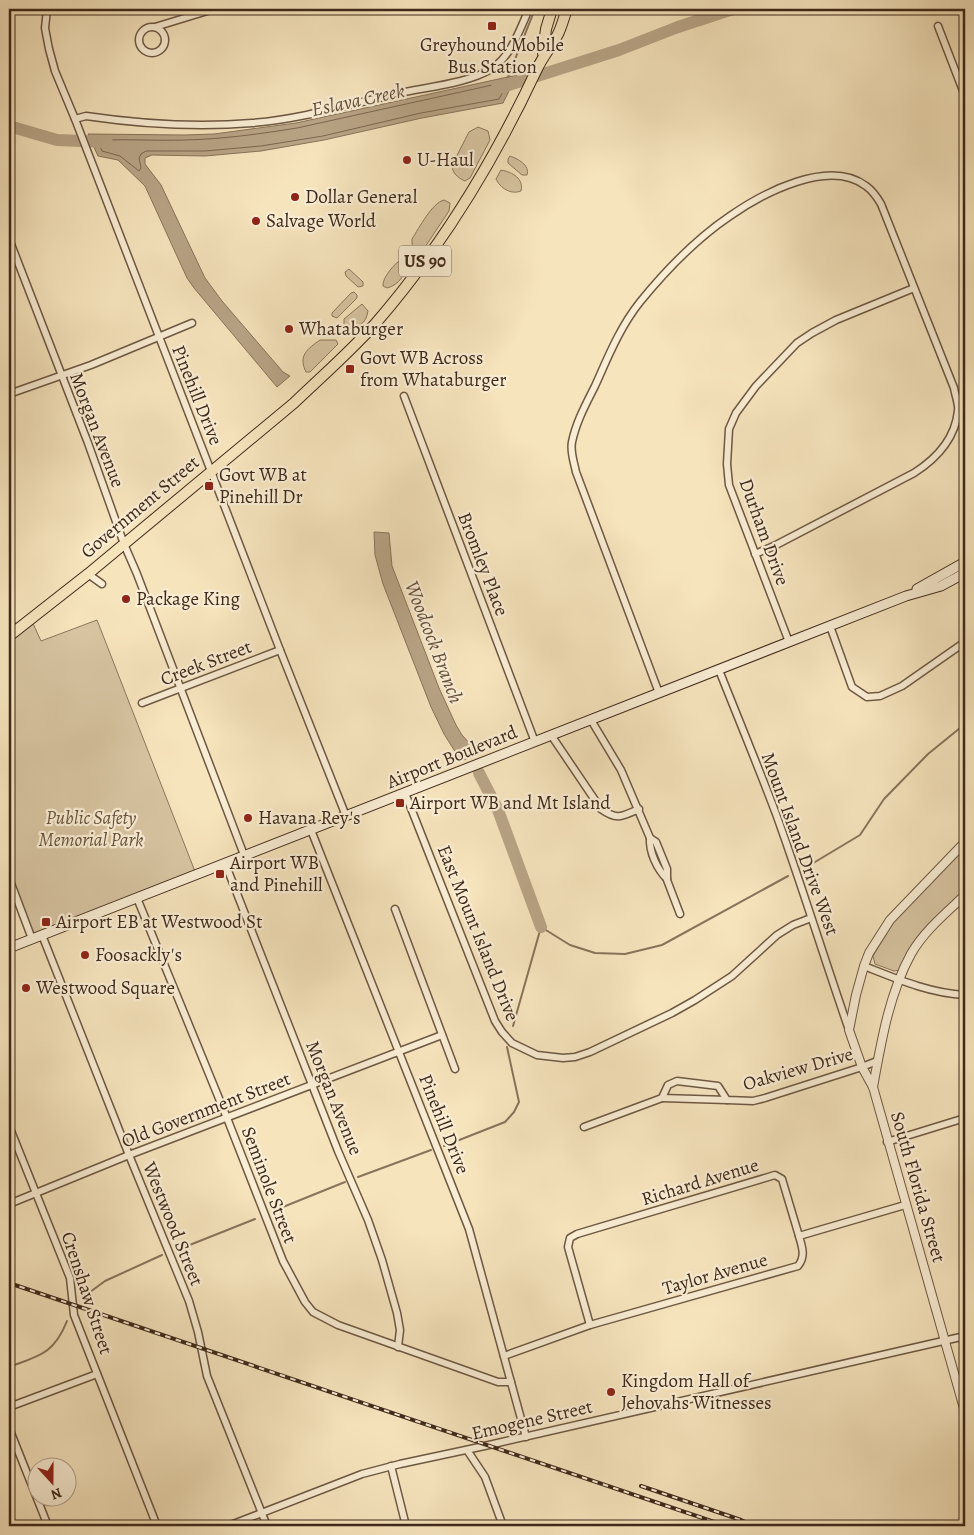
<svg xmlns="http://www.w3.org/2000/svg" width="974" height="1535" font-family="Alegreya,serif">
<rect width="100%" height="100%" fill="#f6e4bd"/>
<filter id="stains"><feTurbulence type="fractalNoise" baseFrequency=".004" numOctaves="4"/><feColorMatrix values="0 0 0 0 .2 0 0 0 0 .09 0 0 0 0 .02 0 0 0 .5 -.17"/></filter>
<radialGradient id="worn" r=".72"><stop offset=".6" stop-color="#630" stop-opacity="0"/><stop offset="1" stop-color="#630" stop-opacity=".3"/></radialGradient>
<g fill="#d7c4a1" stroke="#8b765e">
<path d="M 478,127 L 488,131 L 490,140 L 470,178 L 465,181 C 458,178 452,173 452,165 L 469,132 Z"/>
<path d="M 510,156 C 518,159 530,165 527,175 L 522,175 L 508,163 L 508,159 Z"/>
<path d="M 501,170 C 513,172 524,179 521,191 C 511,195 500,188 496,179 Z"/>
<path d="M 444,200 L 450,203 L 449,211 L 425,247 C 420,250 415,250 412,244 L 412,239 C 419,228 432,203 444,200 Z"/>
<path d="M 403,259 L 407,263 C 406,274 399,285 387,288 L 383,286 C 382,278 395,262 403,259 Z"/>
<polygon points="349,269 363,282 363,286 358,287 346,276 345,272"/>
<polygon points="354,292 357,295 357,298 337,318 332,316 332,313 351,293"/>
<path d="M 362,304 L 368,311 C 366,324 358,329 346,327 L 344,324 L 344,319 Z"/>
<path d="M 320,340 L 336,340 L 338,344 L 310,372 L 306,372 C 298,356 307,349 320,340 Z"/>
<polygon points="31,619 41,641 97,620 196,874 32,939 9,878 9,636"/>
<polygon points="965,848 965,891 935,919 900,970 894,971 875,964 873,956 895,920 930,882"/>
</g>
<g fill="#b8a486" stroke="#88735b">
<polygon points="517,75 503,103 422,118 324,140 261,151 205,156 152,155 145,158 145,164 161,185 205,278 222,301 283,372 290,376 277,387 194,288 187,278 145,186 118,160 98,156 88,134 184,135 214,134 296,123"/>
<polygon points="374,532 389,533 392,566 439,688 456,725 462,735 479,754 461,761 444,734 431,707 383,584 375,555"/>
</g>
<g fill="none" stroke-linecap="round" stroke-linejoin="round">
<path stroke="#7c6650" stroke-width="1" d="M 503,83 L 506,86 L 499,99 L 421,113 L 323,136 L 261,146 L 205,151 L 146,151 L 141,154 L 139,158 L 141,168 L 139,171 L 120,156 L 102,151 L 98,142 L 100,140 C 129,139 157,141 186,140 C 223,139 260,134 297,128 Z"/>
<g stroke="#88735b" stroke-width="2">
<polyline points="508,77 535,9"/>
<polyline points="805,868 860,835 884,799 928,754 965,724"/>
<polyline points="513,1026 541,927 570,945 595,953 625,954 662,945 788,876"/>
<polyline points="444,1146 505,1122 514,1112 519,1102 507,1047"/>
<polyline points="358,1177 431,1150"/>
<polyline points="273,1211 345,1182"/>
<polyline points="177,1250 255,1219"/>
<polyline points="86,1295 105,1281 162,1255"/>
<path d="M 9,1367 C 39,1356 54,1354 67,1321"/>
</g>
<g stroke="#b8a486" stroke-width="12">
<polyline points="496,89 619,50 678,27 733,9"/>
<polyline points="9,126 57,140 107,142"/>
<polyline points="479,773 498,810 541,927"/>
</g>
<g stroke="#6d5843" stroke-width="9">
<g id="minor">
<polyline points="47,9 45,28 49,49 55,71 75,119 280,650 346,816"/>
<polyline points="938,26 965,96"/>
<circle cx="152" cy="40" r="13"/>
<polyline points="155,27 214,9"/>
<path d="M 75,119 L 86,116 C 141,124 196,128 252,123 C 302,119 351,104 400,93 C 427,87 469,83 491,69 C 511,57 520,29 529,9"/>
<polyline points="9,239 88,443 124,544 137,574 244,855"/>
<polyline points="9,394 91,365 192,323"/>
<polyline points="404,396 535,742"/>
<polyline points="88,574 102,584"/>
<polyline points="9,621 16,631"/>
<polyline points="830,626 852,687 867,697 880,696 902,686 965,642"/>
<polyline points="789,642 729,485 727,464 729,429 736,413 756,386 797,343 812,333 836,320 914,288"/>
<path d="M 719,670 C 738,718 758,766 776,814 C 802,886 824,958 849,1030"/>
<path d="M 659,693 L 576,472 C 574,462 570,452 572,442 C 576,422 586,404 595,386 C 608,357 620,327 640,302 C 666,270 696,239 730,216 C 763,193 829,158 866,186 C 873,191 877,197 881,204 L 954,388 C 955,395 959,404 958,411 C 955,439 936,459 914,473 L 774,546 L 755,554"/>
<polyline points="142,703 280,650"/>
<polyline points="591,720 621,770 650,838 656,842 667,869 667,880 680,914"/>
<path d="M 551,735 L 601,809 C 618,821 622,816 639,809"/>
<polyline points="405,793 495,1021 502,1032 512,1043 537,1055 563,1058 575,1057 590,1052 672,1013 695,1000 732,976 777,935 793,925 811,918"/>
<polyline points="311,830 469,1229 526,1437"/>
<path d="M 650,838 C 649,852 657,869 667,879"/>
<polyline points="225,863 338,1151 368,1220 382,1260 397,1313 400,1330 398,1347"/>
<polyline points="9,878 32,939"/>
<polyline points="137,898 227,1118 283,1261 305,1302 313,1312 338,1325 498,1382 511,1382"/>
<polyline points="395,909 455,1069"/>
<polyline points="42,935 129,1155 189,1301 198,1332 207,1376 267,1526"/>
<path d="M 864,966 C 897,979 929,993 965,995"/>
<polyline points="662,1098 727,1100"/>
<polyline points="9,1126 70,1278 74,1315 157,1526"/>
<polyline points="584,1127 662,1098 668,1085 677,1081 718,1086 727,1100 753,1101 765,1098 862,1067 877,1061"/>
<polyline points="887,1142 965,1118"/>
<polyline points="9,1204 129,1155 442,1035"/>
<polyline points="590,1325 568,1247 570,1238 577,1234 775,1175 782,1179 799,1236"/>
<path d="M 504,1356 L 590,1325 L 798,1266 C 806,1256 802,1247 799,1236 L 905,1205"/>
<polyline points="9,1407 97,1374"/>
<polyline points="9,1428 48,1526"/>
<polyline points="467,1450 485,1477 503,1526"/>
<polyline points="391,1466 406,1526"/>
<polyline points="228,1526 362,1474 400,1464 489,1445 965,1336"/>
</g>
</g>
<g stroke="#6d5843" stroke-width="10">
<g id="tertiary">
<polyline points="965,842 890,920 869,953 864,966 856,995 849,1030 862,1067 873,1087 965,1412"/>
<path d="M 873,1087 C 881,1043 889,994 911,954 C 924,931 946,913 965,895"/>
</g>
</g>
<g stroke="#3f291a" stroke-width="11">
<g id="secondary">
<polyline points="917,589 965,562"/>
<polyline points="9,948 906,596 941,586 965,573"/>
</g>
</g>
<g stroke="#3f291a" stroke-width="12">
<g id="primary">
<polyline points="543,53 546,29 552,9"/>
<path d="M 9,636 L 88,574 L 294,403 C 321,377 350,352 375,324 C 442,247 494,161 537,69 C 543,56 552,46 558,34 C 562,26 564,17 567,9"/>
</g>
</g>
<use href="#minor" stroke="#f9edd4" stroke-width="6"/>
<use href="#tertiary" stroke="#f9edd4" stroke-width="8"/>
<use href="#secondary" stroke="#f9edd4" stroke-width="9"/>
<use href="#primary" stroke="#f6e4bd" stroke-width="10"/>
<g stroke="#3f291a" stroke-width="4">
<g id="rail">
<polyline points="9,1283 726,1526"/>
<polyline points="641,1486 741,1520 754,1526"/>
</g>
</g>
<use href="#rail" stroke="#f9edd4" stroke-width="2" stroke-dasharray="5.5" stroke-linecap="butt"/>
</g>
<g fill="#8f2418" stroke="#f9edd4" stroke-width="2">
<rect x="487" y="21" width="10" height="10" rx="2.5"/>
<circle cx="407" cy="160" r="5"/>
<circle cx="295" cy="197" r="5"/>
<circle cx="256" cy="221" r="5"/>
<circle cx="289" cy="329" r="5"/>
<rect x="345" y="364" width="10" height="10" rx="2.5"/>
<rect x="204" y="481" width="10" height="10" rx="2.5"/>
<circle cx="126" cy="599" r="5"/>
<rect x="395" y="798" width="10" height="10" rx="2.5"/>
<circle cx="248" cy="818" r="5"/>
<rect x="215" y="869" width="10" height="10" rx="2.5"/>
<rect x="41" y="917" width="10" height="10" rx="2.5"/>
<circle cx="85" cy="955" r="5"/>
<circle cx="26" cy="988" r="5"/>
<circle cx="611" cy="1392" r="5"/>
</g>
<g text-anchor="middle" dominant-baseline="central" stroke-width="4.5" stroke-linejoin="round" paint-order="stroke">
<rect fill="#f9edd4" stroke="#776452" stroke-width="1" x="399" y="245.5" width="52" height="31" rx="4"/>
<g font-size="18" font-weight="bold" fill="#3f291a">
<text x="425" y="261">US 90</text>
</g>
<g font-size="19" fill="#3f291a" stroke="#f9edd4" text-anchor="start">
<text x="492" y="45" text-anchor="middle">Greyhound Mobile<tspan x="492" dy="22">Bus Station</tspan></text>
<text x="417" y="160">U-Haul</text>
<text x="305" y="197">Dollar General</text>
<text x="266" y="221">Salvage World</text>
<text x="299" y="329">Whataburger</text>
<text x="360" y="358">Govt WB Across<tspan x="360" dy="22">from Whataburger</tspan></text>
<text x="219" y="475">Govt WB at<tspan x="219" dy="22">Pinehill Dr</tspan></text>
<text x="136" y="599">Package King</text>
<text x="410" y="803">Airport WB and Mt Island</text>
<text x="258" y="818">Havana Rey's</text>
<text x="230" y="863">Airport WB<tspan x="230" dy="22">and Pinehill</tspan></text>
<text x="56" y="922">Airport EB at Westwood St</text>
<text x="95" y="955">Foosackly's</text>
<text x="36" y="988">Westwood Square</text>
<text x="621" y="1381">Kingdom Hall of<tspan x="621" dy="22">Jehovahs Witnesses</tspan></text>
</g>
<g font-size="19" fill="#3f291a" stroke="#f9edd4">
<text transform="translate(197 395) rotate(68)">Pinehill Drive</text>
<text transform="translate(97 430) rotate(69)">Morgan Avenue</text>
<text transform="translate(140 507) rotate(-40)">Government Street</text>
<text transform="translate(764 532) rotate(70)">Durham Drive</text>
<text transform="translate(483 564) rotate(69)">Bromley Place</text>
<text transform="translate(206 663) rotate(-21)">Creek Street</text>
<text transform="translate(452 757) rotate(-22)">Airport Boulevard</text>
<text transform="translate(800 844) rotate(70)">Mount Island Drive West</text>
<text transform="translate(478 933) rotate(68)">East Mount Island Drive</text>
<text transform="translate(798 1069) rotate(-16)">Oakview Drive</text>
<text transform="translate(334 1098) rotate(68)">Morgan Avenue</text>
<text transform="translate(206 1110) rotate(-21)">Old Government Street</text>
<text transform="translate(444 1124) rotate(68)">Pinehill Drive</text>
<text transform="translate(700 1182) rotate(-17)">Richard Avenue</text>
<text transform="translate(269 1185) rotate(69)">Seminole Street</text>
<text transform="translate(918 1187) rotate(74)">South Florida Street</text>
<text transform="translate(173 1224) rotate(68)">Westwood Street</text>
<text transform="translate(715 1274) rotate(-16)">Taylor Avenue</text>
<text transform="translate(87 1293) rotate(72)">Crenshaw Street</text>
<text transform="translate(532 1420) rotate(-13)">Emogene Street</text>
</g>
<g font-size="19" font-style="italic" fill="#65503c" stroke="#f9edd4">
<text x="91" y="818">Public Safety<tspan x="91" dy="22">Memorial Park</tspan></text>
</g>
<g font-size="20" font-style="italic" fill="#634e3a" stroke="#f9edd4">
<text transform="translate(358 100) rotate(-12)">Eslava Creek</text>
<text transform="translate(434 642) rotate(69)">Woodcock Branch</text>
</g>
</g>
<rect width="974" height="1535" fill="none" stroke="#f6e4bd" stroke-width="30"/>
<rect x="10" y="10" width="954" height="1515" fill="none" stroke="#3f291a" stroke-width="2.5"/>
<rect x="15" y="15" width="944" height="1505" fill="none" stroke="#3f291a"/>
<g transform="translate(52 1482) rotate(159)"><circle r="24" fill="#f9edd4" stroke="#af9f8a"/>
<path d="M0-4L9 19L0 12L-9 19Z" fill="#8f2418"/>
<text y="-8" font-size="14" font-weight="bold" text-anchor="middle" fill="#3f291a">N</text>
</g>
<rect width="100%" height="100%" filter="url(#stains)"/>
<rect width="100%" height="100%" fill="url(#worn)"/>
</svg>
